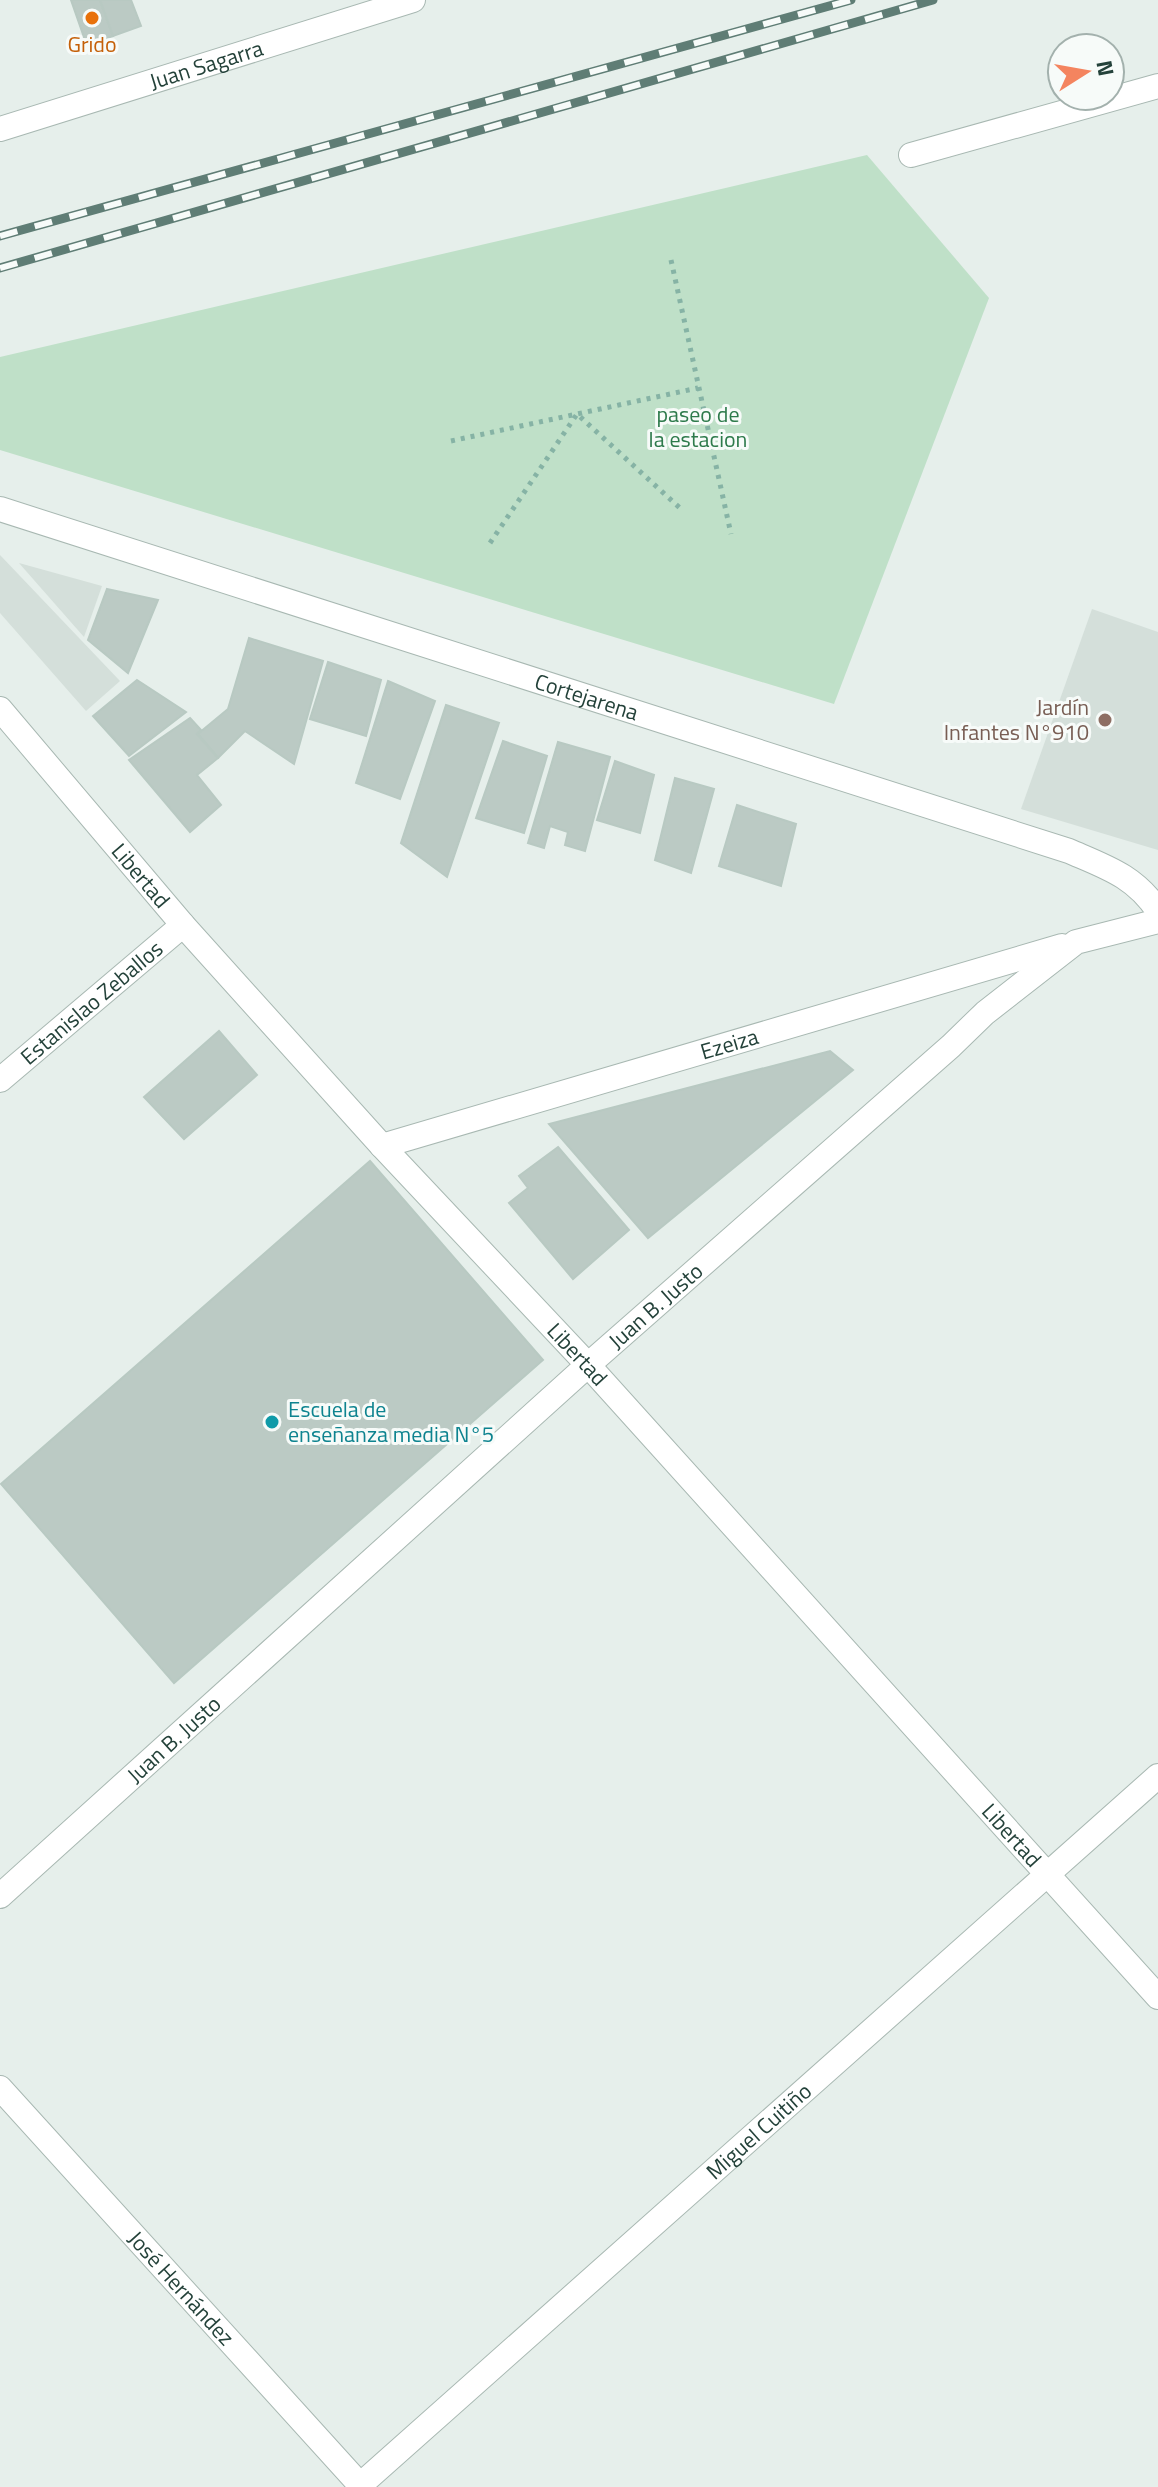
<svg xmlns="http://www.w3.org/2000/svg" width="1158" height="2487" font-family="'Titillium Web',sans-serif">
<rect width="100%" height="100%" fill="#e6efeb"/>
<g fill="#d4dfda">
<polygon points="0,555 120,681 86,711 0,613"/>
<polygon points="19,563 102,586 84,637"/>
<polygon points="1092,609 1158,632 1158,850 1021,809"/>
</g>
<polygon fill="#bfe0c8" points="867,155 989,298 834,704 0,450 0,357"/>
<g fill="#bbcac4" stroke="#b8c9c2" stroke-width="2">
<polygon points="71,0 100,0 113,36 87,46"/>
<polygon points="100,0 131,0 141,26 113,36"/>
<polygon points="107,589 158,600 128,673 88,640"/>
<polygon points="249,638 323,661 294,764 245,731 218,758 198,734 228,709"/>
<polygon points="328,662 381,680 366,736 310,719"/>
<polygon points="137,680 186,712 129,756 93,716"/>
<polygon points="388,681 435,701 400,799 356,783"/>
<polygon points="446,705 499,723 447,877 401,843"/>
<polygon points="190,718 201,730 197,734 218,758 197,775 221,805 190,832 129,760"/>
<polygon points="503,741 547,756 524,833 476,818"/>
<polygon points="558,742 610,757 585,851 565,845 568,832 550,826 544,848 528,843"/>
<polygon points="615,761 654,775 640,833 597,820"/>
<polygon points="675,778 714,789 691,873 655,860"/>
<polygon points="737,805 796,824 781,886 719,866"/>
<polygon points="219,1031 257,1075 184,1139 144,1097"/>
<polygon points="830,1051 853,1070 648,1238 549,1124"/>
<polygon points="558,1147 629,1230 573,1279 509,1203 528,1188 519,1176"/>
<polygon points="370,1161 543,1360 174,1683 1,1484"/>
</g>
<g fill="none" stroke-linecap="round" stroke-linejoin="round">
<g stroke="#a8b8b2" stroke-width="26">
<g id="minor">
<path id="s1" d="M 0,129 L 413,0"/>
<polyline points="911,155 1158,86"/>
<path id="s2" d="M 0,509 L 1069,851 C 1106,867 1135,876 1158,911"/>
<path id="s3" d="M 0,709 L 183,925 L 382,1146 L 588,1365 L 1158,1997"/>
<path id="s4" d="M 0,1080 L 183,925"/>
<path id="s5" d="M 382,1146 L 1062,946"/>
<path id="s6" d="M 0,1896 L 588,1365 L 951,1046 L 985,1013 L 1076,942 L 1158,921"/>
<path id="s7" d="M 0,2088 L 362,2487"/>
<path id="s8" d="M 358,2487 L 1158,1776"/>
</g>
</g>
<g stroke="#86b3a5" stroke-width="5" stroke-dasharray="4 6" stroke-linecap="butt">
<polyline points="671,260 731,534"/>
<polyline points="451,441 698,388"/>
<polyline points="490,543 577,414 681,509"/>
</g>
<use href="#minor" stroke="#fff" stroke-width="24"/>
<g stroke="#5f7d75" stroke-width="9">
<g id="rail">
<polyline points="0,236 851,0"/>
<polyline points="0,268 933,0"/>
</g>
</g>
<use href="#rail" stroke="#f7fbf9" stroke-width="6" stroke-dasharray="18" stroke-linecap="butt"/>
</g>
<circle fill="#e8710a" stroke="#f7fbf9" stroke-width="3" cx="92" cy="18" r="8"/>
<circle fill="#8d6e63" stroke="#f7fbf9" stroke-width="3" cx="1105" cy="720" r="8"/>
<circle fill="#0f9aa8" stroke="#f7fbf9" stroke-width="3" cx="272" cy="1422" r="8"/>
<g text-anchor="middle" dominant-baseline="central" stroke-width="6" stroke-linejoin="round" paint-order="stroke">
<g font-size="22" fill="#c56008" stroke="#f7fbf9">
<text x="92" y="44">Grido</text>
</g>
<g font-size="22" fill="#24423a" stroke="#f7fbf9">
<text stroke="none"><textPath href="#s1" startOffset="216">Juan Sagarra</textPath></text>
<text stroke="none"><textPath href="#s2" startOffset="616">Cortejarena</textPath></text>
<text stroke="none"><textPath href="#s3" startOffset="218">Libertad</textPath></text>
<text stroke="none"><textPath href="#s4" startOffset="120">Estanislao Zeballos</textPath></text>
<text stroke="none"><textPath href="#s5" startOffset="362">Ezeiza</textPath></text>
<text stroke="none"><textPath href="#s6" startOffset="882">Juan B. Justo</textPath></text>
<text stroke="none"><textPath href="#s3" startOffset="866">Libertad</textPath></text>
<text stroke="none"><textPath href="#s6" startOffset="234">Juan B. Justo</textPath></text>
<text stroke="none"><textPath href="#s3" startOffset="1514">Libertad</textPath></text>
<text stroke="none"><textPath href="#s8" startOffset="536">Miguel Cuitiño</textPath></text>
<text stroke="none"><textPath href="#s7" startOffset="270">José Hernández</textPath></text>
</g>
<g font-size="22" fill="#2d7a4b" stroke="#f7fbf9">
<text x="698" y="414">paseo de<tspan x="698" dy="25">la estacion</tspan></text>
</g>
<g font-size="22" fill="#785e54" stroke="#f7fbf9" text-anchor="end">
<text x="1089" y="707">Jardín<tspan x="1089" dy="25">Infantes N°910</tspan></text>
</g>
<g font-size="22" fill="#0d838f" stroke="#f7fbf9" text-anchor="start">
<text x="288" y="1409">Escuela de<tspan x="288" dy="25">enseñanza media N°5</tspan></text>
</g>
</g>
<g transform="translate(1086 72) rotate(79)"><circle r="38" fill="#f7fbf9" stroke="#a3b1ad" stroke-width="2"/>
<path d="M0-6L14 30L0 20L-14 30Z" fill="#f4845f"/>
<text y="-12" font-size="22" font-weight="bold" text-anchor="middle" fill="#24423a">N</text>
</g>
</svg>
